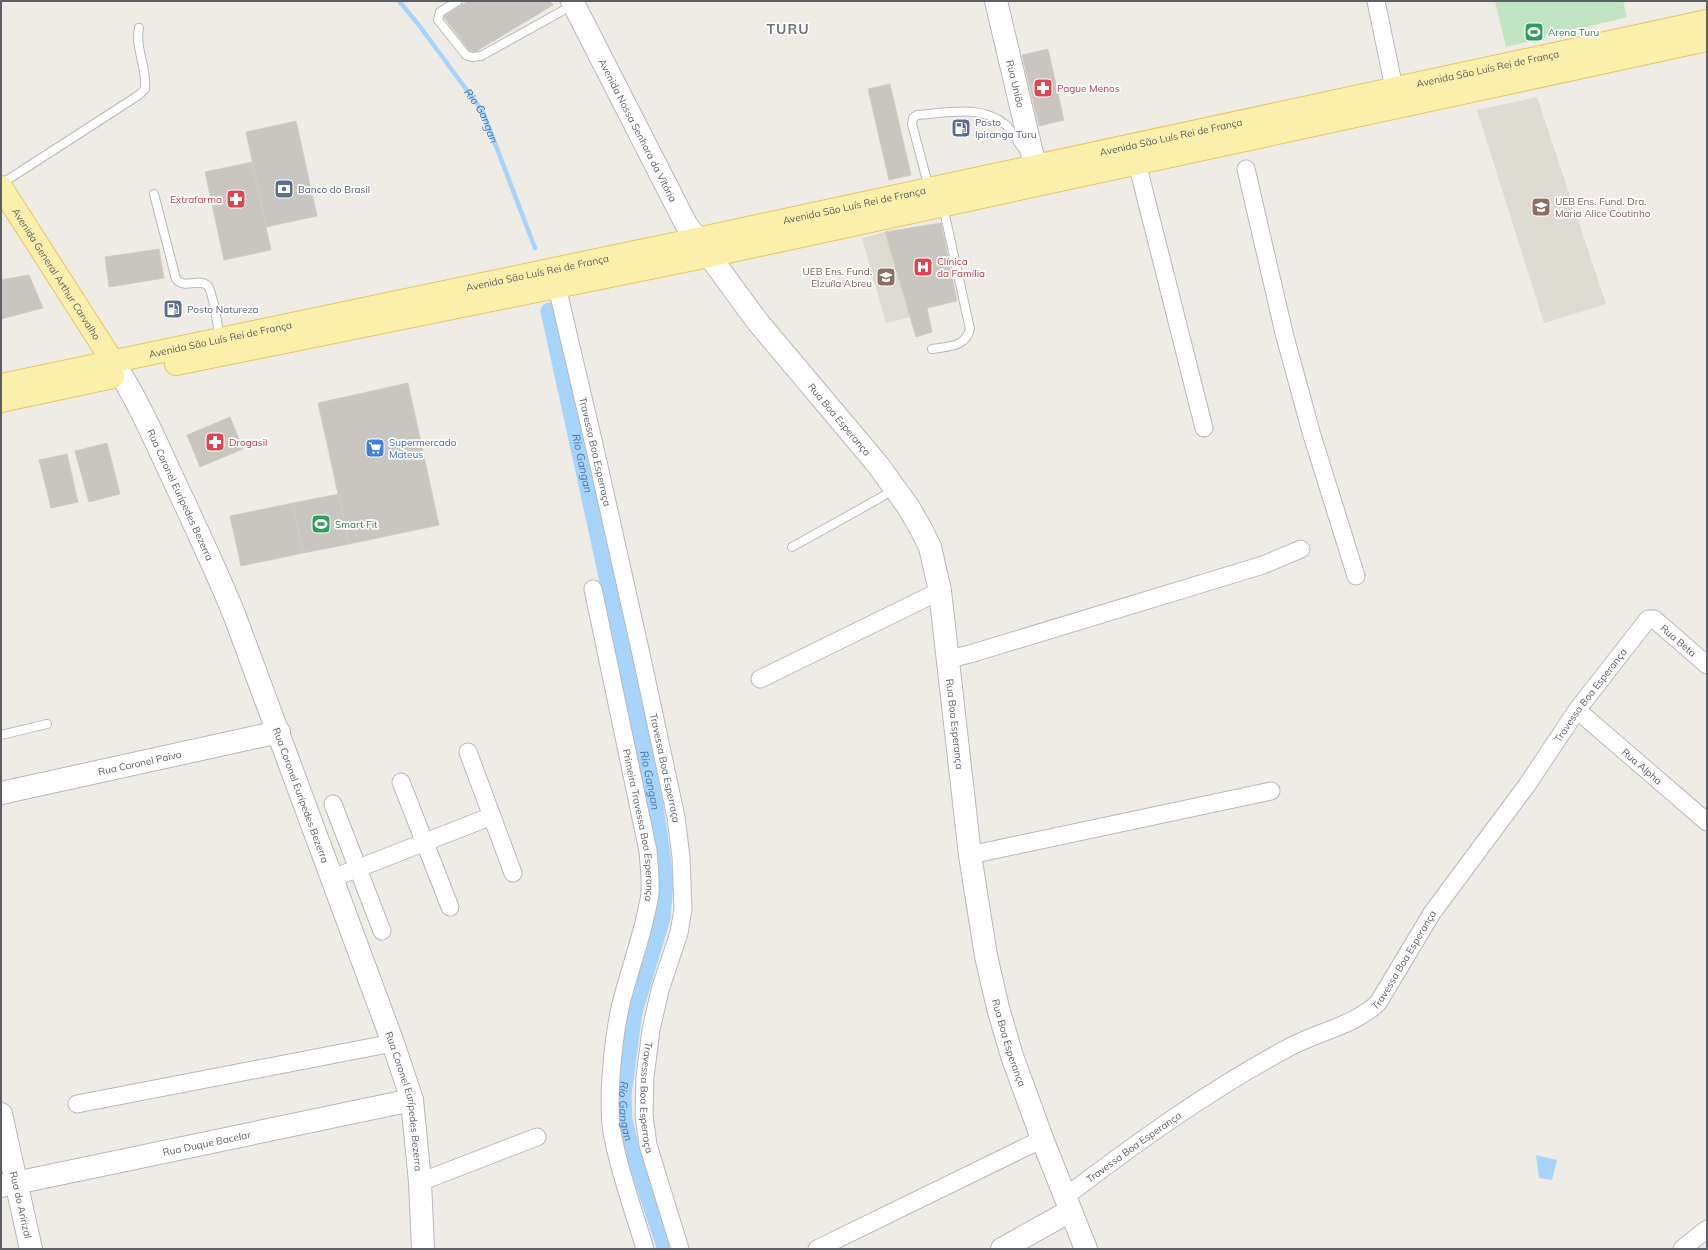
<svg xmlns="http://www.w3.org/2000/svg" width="1708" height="1250" font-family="Mulish,sans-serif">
<rect width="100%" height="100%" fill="#eeece4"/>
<g fill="#dddbd2">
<polygon points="1537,97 1606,304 1544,323 1477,110"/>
<polygon points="885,232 910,317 886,323 862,238"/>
</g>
<polygon fill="#c1e4c2" points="1495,1 1623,1 1627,17 1506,47"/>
<polygon fill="#a7d4fb" points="1536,1155 1557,1160 1552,1180 1539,1178"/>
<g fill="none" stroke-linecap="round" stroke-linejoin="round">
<path stroke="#a7d4fb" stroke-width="4.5" id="s1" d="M 399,1 L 418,24 L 483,112 L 535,248"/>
<path stroke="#a7d4fb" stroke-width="17" id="s2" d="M 549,311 L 610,590 L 654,799 L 662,855 L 665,884 L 662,918 L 634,1012 L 623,1095 L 624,1119 L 628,1137 L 666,1249"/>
</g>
<g fill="#c9c6c1" stroke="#d2cdc2">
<polygon points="469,1 550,1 553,5 472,54 443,16"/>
<polygon points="1048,49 1064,120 1039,126 1022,55"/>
<polygon points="890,84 911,175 889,180 868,89"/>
<polygon points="296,121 317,216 266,227 246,132"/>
<polygon points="252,162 271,250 224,260 205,172"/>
<polygon points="941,223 957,301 927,308 932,332 916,337 885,232"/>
<polygon points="159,249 164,278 109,287 105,257"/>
<polygon points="29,275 43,308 1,319 1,280"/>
<polygon points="408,383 439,525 349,544 318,403"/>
<polygon points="230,417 243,449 200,467 187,435"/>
<polygon points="107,443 120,494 89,502 75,451"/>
<polygon points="67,454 78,502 51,508 39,460"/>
<polygon points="339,494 349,544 303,553 293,503"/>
<polygon points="293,503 303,553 241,566 230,516"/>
</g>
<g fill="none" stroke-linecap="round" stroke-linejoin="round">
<g stroke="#b6b9bd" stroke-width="10">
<g id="lane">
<polyline points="458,1 440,12 438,20 466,55 472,57 481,56 573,5"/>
<path d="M 1,184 L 139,95 L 145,89 C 147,68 135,48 139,28"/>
<path d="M 929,188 L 912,124 L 913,118 L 917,115 C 947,113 981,104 1006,125 C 1013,131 1017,143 1024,150"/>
<path d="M 154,194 L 176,279 C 185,290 199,277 208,286 C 213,292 218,328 220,338"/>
<path d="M 932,349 C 948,346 965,348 970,329 L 943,206"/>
<polyline points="792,547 880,498 894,489"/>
<polyline points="1,735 47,724"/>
</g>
</g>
<g stroke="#b6b9bd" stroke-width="19">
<g id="street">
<polyline points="1376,1 1394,88"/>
<polyline points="1137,163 1204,428"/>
<polyline points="1246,169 1284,333 1311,432 1356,576"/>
<path id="s3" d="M 557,287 L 596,453 L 641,654 L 676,817 L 681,857 L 683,909 L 679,933 L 660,990 L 651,1030 L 645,1077 L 644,1115 L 648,1145 L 680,1249"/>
<path id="s4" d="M 593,589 L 648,851 C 649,865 651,880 650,894 C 644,933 629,970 620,1008 C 613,1041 607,1100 612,1132 C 619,1172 634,1211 645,1249"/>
<polyline points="949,659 970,654 1263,565 1301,549"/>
<polyline points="760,679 940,591"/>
<path id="s5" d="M 1577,710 L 1707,822"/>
<polyline points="468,752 513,873"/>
<polyline points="401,782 450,907"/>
<polyline points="333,804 382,931"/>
<polyline points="970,855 1271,791"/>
<polyline points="333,878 492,816"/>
<polyline points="77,1104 393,1043"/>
<polyline points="420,1182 537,1137"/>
<path id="s6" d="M 1065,1197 C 1136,1143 1208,1091 1286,1049 C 1316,1032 1352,1027 1378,1003 L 1432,913 L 1527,785 L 1577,710 L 1648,619 L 1654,619 L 1707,665"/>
<polyline points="817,1249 1032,1144 1043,1141"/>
<polyline points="1682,1249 1707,1229"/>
</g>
</g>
<g stroke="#b5b8bd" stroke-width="24">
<g id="secondary">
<path id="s7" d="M 572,1 L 686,224 L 757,321 L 878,465 L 909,508 L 921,529 L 930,547 L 940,591 L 970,855 L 986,956 L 998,1008 L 1012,1056 L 1043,1141 L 1086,1249"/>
<path id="s8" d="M 996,1 L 1035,166"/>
<path id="s9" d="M 113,362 C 135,395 152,433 169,470 C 191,517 214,565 234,614 L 393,1043 L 412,1100 L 420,1182 L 423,1249"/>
<path id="s10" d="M 1,793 L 279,732"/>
<path id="s11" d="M 1,1114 L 31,1249"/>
<path id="s12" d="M 1,1186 L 412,1100"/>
<polyline points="1002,1249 1070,1211"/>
</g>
</g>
<g stroke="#eac760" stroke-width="24">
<g id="primary">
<path id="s13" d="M 1,187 L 113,362"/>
<polyline points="176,364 709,256 1707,40"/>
<path id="s14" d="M 1,385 L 697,239 L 1707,21"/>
<polyline points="1,401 113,377"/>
</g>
</g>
<use href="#lane" stroke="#fff" stroke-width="8"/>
<use href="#street" stroke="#fff" stroke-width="17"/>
<use href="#secondary" stroke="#fff" stroke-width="22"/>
<use href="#primary" stroke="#fbf0ab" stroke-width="22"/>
</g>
<defs>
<g id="stadium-square" transform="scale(1)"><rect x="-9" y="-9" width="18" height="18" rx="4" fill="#2e9e5b" stroke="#fff"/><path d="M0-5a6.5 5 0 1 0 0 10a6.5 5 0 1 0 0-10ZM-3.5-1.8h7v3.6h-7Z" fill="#fff"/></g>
<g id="pharmacy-square" transform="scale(1)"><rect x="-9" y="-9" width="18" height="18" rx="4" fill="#e0444e" stroke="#fff"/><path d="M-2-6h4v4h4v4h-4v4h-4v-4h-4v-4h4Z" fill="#fff"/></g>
<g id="fuel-square" transform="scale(1)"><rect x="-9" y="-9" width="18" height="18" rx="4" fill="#5c6f8a" stroke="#fff"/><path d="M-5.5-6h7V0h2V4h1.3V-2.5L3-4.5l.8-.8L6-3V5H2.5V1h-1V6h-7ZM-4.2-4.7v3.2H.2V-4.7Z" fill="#fff"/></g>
<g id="bank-square" transform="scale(1)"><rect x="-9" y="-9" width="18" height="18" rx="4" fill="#5c6f8a" stroke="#fff"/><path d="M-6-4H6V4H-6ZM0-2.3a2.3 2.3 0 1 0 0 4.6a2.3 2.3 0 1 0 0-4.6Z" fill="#fff"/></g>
<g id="school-square" transform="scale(1)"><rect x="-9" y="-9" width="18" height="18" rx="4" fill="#8d6e63" stroke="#fff"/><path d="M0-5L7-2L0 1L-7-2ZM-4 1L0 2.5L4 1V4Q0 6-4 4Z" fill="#fff"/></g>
<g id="hospital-square" transform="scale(1)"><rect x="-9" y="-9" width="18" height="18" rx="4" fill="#e0444e" stroke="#fff"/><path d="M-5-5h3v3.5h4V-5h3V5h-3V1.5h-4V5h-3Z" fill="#fff"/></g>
<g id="supermarket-square" transform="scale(1)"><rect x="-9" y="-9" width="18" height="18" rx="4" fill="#3f7fe0" stroke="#fff"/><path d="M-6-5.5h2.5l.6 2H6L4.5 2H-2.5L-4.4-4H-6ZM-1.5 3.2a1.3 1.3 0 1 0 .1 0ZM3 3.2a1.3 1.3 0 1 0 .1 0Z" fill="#fff"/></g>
</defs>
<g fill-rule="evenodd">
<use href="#stadium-square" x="1534" y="32"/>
<use href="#pharmacy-square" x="1043" y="88"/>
<use href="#fuel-square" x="961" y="128"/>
<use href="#bank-square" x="284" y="189"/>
<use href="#pharmacy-square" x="236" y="199"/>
<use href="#school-square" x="1541" y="207"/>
<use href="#hospital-square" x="923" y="267"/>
<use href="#school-square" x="886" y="277"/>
<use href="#fuel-square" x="173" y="309"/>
<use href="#pharmacy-square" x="215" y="442"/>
<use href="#supermarket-square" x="375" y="448"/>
<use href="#stadium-square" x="321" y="524"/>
</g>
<g text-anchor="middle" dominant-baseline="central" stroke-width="3.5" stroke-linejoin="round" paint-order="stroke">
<g font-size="10" fill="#27864d" stroke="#fff" text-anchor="start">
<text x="1548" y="32">Arena Turu</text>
<text x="335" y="524">Smart Fit</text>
</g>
<g font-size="10" fill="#5c5f64" stroke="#fff">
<text stroke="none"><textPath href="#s14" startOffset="1520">Avenida São Luís Rei de França</textPath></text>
<text stroke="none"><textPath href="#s8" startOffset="85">Rua União</textPath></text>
<text stroke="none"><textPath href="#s7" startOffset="145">Avenida Nossa Senhora da Vitória</textPath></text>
<text stroke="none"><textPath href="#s14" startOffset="1196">Avenida São Luís Rei de França</textPath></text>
<text stroke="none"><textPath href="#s14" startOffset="872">Avenida São Luís Rei de França</textPath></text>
<text stroke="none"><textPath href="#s14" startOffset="548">Avenida São Luís Rei de França</textPath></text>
<text stroke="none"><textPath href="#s13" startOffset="103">Avenida General Arthur Carvalho</textPath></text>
<text stroke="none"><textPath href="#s14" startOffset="224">Avenida São Luís Rei de França</textPath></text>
<text stroke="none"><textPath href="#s7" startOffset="499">Rua Boa Esperança</textPath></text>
<text stroke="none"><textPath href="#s3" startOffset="169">Travessa Boa Esperraça</textPath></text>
<text stroke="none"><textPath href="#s9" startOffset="149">Rua Coronel Eurípedes Bezerra</textPath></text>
<text stroke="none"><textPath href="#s6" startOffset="878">Rua Beta</textPath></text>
<text stroke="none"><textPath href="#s6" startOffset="744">Travessa Boa Esperança</textPath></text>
<text stroke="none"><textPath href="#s7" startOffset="835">Rua Boa Esperança</textPath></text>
<text stroke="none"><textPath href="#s10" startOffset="142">Rua Coronel Paiva</textPath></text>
<text stroke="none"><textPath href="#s5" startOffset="86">Rua Alpha</textPath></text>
<text stroke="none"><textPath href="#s3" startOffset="493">Travessa Boa Esperraça</textPath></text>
<text stroke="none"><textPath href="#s9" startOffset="473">Rua Coronel Eurípedes Bezerra</textPath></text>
<text stroke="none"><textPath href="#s4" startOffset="241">Primeira Travessa Boa Esperança</textPath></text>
<text stroke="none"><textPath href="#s6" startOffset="420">Travessa Boa Esperança</textPath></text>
<text stroke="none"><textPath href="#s7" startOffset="1159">Rua Boa Esperança</textPath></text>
<text stroke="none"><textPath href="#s3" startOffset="829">Travessa Boa Esperraça</textPath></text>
<text stroke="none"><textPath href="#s9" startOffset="797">Rua Coronel Eurípedes Bezerra</textPath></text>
<text stroke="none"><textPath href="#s12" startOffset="210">Rua Duque Bacelar</textPath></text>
<text stroke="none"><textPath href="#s6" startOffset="85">Travessa Boa Esperança</textPath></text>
<text stroke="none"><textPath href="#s11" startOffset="93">Rua do Aririzal</textPath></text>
</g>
<g font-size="10" fill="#be3a42" stroke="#fff" text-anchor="start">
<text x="1057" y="88">Pague Menos</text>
<text x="222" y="199" text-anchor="end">Extrafarma</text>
<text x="937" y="261">Clínica<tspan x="937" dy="12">da Família</tspan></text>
<text x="229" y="442">Drogasil</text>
</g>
<g font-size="10" fill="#4e5e75" stroke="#fff" text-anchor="start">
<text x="975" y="122">Posto<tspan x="975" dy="12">Ipiranga Turu</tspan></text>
<text x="298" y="189">Banco do Brasil</text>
<text x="187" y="309">Posto Natureza</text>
</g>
<g font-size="10" fill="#785e54" stroke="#fff" text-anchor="start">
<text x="1555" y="201">UEB Ens. Fund. Dra.<tspan x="1555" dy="12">Maria Alice Coutinho</tspan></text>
<text x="872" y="271" text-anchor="end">UEB Ens. Fund.<tspan x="872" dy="12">Elzuíla Abreu</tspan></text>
</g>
<g font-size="10" fill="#366cbe" stroke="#fff" text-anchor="start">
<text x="389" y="442">Supermercado<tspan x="389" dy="12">Mateus</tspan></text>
</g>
<g font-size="11" font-style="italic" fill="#4474ac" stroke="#fff">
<text stroke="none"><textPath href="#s1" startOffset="142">Rio Gangan</textPath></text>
<text stroke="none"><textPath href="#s2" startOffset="156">Rio Gangan</textPath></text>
<text stroke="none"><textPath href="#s2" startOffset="480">Rio Gangan</textPath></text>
<text stroke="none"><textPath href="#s2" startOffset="817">Rio Gangan</textPath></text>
</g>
<g font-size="14" font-weight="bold" letter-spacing="1" fill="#6d7176" stroke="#fff">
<text x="788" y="29">TURU</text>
</g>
</g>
<rect width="1708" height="1250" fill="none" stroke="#5c5f64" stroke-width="4"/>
</svg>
